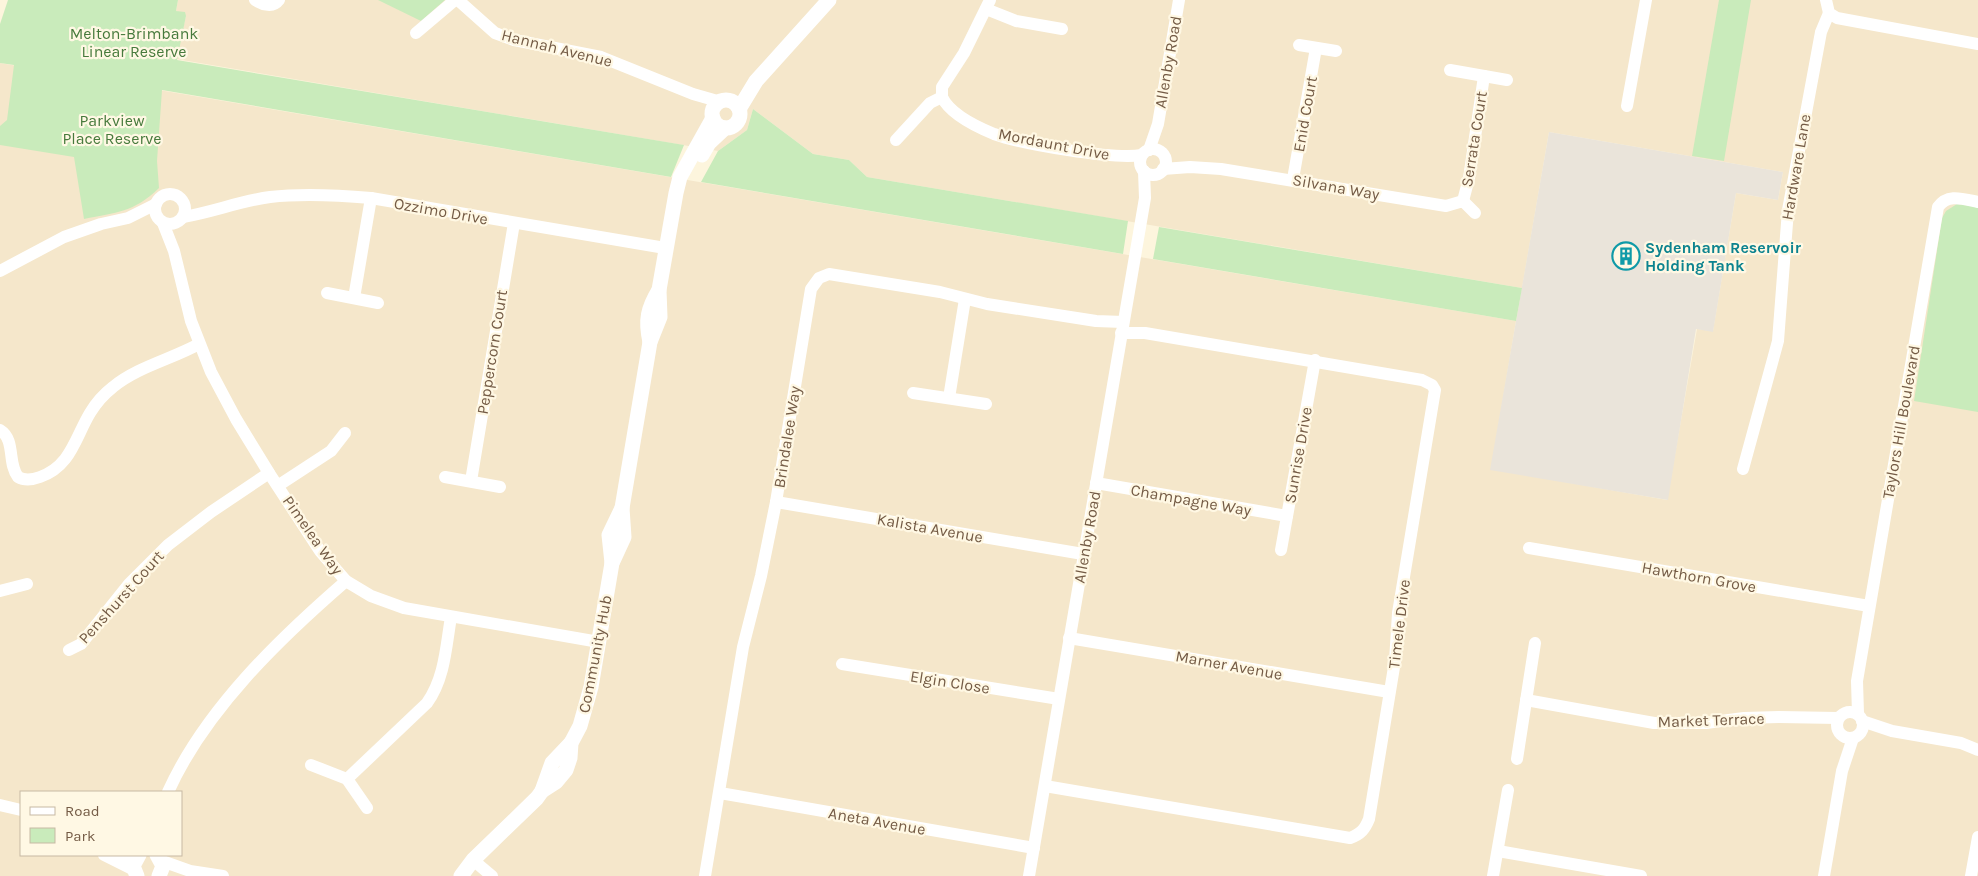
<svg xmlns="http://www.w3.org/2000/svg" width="1978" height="876" font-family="Karla,sans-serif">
<rect width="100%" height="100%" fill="#fdf5dd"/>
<path fill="#f5e7cb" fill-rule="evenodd" d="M 178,0 L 1978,0 L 1978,876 L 0,876 L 0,63 L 1516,321 L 1491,469 L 1667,500 L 1697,329 L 1713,331 L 1736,193 L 1778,200 L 1783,172 L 1549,132 L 1522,288 L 867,177 L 849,160 L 813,154 L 753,109 L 747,130 L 718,151 L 176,59 L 186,16 L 176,11 ZM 21,792 L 181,792 L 181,855 L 21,855 Z"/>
<polygon fill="#eae4da" points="1549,132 1783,172 1778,200 1736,193 1713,332 1696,329 1668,500 1490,470"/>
<g fill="#c9ebbb">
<path d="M 8,0 L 178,0 L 176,11 L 185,12 L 186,16 L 177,60 L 684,145 L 671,177 L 162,90 L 157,161 L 159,188 C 133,213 117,212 84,219 L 74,157 L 0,145 L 0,126 L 7,120 L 14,65 L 0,63 L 0,24 Z"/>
<polygon points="378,0 445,0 421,21"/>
<polygon points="1719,0 1751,0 1724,161 1692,156"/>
<polygon points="753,109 813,154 849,160 867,177 1128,221 1123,254 701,182 718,151 747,130"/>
<polygon points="1957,204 1978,207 1978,412 1914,401 1942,218 1946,211"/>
<polygon points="1159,227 1522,288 1516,321 1153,259"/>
</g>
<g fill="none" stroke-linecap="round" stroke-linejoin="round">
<g stroke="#fff" stroke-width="12">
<path d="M 255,0 C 263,5 273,8 279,0"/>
<polyline points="458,0 495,33 514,40 601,57 693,94 721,102"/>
<polyline points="1826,0 1829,13 1837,18 1978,44"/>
<polyline points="986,9 1016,21 1062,29"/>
<polyline points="416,33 455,0"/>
<polyline points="1299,45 1336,51"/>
<polyline points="1450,70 1507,80"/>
<path d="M 942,97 C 950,114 977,127 994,134 C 1022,144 1114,160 1142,155"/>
<polyline points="1627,106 1646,0"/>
<polyline points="896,140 930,103 942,97 942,87 964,53 990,0"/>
<circle cx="1153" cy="162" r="13"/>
<polyline points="1149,150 1158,124 1179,0"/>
<polyline points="1163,169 1190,167 1221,169 1446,206 1463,201 1475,213"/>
<polyline points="1293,179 1316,48"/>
<circle cx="170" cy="209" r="15"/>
<polyline points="1463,201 1469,178 1484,76"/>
<path d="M 183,217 C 213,212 240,201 270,197 C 304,193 337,195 371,198 L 665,248"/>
<polyline points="163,223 174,251 191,321 211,372 236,419 269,473 320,551 346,581 371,596 404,608 599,642"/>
<polyline points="0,271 64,237 101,224 128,218 156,204"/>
<polyline points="327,293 378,303"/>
<polyline points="354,298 371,198"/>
<polyline points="913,393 986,404"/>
<polyline points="949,398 965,299"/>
<path d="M 0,430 C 16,440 7,463 18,477 C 25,481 32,480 40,477 C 71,466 75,438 90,413 C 96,403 104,394 113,387 C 137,367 172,359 199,344"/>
<polyline points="1743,469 1778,341 1788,210 1821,32 1829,13"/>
<polyline points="445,477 500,487"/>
<polyline points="471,481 514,223"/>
<polyline points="1096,483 1287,516"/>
<polyline points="279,485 331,451 345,433"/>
<polyline points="776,502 1083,554"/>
<polyline points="1529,548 1869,606"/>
<polyline points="1281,550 1315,360"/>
<polyline points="0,591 27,584"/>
<polyline points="1069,638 1389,692"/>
<polyline points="69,650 81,644 129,584 168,545 211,512 269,473"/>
<polyline points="842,664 1059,699"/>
<polyline points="1526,700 1654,723 1706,723 1744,718 1779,717 1838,718"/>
<circle cx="1850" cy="725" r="13"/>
<path d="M 1858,714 L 1857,681 L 1938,207 C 1948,193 1963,199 1978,202"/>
<polyline points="1862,721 1892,731 1961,743 1978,750"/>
<polyline points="1517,759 1535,643"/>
<polyline points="311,765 347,779 367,808"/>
<path d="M 347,779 L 427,703 C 445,678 446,646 451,617"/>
<path d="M 1045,786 L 1350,838 C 1361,834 1365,829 1369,819 L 1395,661 L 1398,613 L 1435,390 L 1432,385 L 1422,380 L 1145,333 L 1121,333"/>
<path d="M 168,792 C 205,710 279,639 346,581"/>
<polyline points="720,793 1034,848"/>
<polyline points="0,805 21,810"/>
<polyline points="1498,851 1641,876"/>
<polyline points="104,855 134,870"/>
<polyline points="109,855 138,855"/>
<polyline points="473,860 492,876"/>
<polyline points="162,861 190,871 223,876"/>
<polyline points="705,876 743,647 761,576 776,502 811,289 819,278 829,274 940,292 987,304 1096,321 1123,322"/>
<polyline points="1029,876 1145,198 1144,171"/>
<polyline points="1493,876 1508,790"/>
<polyline points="1824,876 1842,771 1853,738"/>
<polyline points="1971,876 1978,837"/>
</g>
<g stroke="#fff" stroke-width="15">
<circle cx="726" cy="114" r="14"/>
<polyline points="739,109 756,81 829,0"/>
<polyline points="702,155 709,143 725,128"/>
<path d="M 650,342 C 645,320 648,308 659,290"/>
<polyline points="612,563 609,535 622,508"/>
<polyline points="542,791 556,782 566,770 570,758 571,743 580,726 591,687 612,563 624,537 622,508 650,342 660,317 659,290 676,193 680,177 713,118"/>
<polyline points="157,855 163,866 159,876"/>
<polyline points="137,876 133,866 139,855"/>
<polyline points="461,876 473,860 537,798 542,791 552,763 571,743"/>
</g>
</g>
<defs>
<g id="building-ring" transform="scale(1.4375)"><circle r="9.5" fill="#fff8e4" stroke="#0f9aa8" stroke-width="1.5"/><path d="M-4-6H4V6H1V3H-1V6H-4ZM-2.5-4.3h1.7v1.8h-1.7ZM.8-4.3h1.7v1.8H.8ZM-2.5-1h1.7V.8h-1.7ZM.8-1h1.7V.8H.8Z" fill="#0f9aa8"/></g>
</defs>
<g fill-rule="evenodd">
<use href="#building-ring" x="1626" y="256"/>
</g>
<g text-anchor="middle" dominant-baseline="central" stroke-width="4.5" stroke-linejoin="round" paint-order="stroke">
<g font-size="16" fill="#477a3c" stroke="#fff8e4">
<text x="134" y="33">Melton-Brimbank<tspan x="134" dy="18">Linear Reserve</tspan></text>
<text x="112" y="120">Parkview<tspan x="112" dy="18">Place Reserve</tspan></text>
</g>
<g font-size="16" fill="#745b45" stroke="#fff8e4">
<text transform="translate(557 48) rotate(14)">Hannah Avenue</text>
<text transform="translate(1168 62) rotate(-80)">Allenby Road</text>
<text transform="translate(1305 114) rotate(-80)">Enid Court</text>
<text transform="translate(1474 139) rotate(-81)">Serrata Court</text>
<text transform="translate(1054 144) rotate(11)">Mordaunt Drive</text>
<text transform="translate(1796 167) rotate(-80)">Hardware Lane</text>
<text transform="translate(1336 187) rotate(10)">Silvana Way</text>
<text transform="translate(441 211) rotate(10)">Ozzimo Drive</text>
<text transform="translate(492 352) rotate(-81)">Peppercorn Court</text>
<text transform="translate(1901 422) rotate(-80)">Taylors Hill Boulevard</text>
<text transform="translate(787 437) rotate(-81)">Brindalee Way</text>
<text transform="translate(1298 455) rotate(-80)">Sunrise Drive</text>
<text transform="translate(1191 500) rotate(10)">Champagne Way</text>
<text transform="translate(930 528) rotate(10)">Kalista Avenue</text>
<text transform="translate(313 535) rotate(55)">Pimelea Way</text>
<text transform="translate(1087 537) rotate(-80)">Allenby Road</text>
<text transform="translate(1699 577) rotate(10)">Hawthorn Grove</text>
<text transform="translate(121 597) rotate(-48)">Penshurst Court</text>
<text transform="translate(1399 624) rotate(-83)">Timele Drive</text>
<text transform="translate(595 654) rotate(-79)">Community Hub</text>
<text transform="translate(1229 665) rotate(10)">Marner Avenue</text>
<text transform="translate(950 682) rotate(9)">Elgin Close</text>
<text transform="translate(1711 720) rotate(-2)">Market Terrace</text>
<text transform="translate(877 821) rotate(10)">Aneta Avenue</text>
</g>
<g font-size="16" font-weight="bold" fill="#0d838f" stroke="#fff8e4" text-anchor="start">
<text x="1645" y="247">Sydenham Reservoir<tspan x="1645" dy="18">Holding Tank</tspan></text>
</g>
</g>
<rect x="20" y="791" width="162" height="65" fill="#fff8e4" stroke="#c7b9a4"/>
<rect x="30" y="807" width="25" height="8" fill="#ffffff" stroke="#c7b9a4"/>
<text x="65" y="816" font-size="15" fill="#745b45">Road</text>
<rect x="30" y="828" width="25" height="15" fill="#c9ebbb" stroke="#c7b9a4"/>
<text x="65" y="841" font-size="15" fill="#745b45">Park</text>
</svg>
